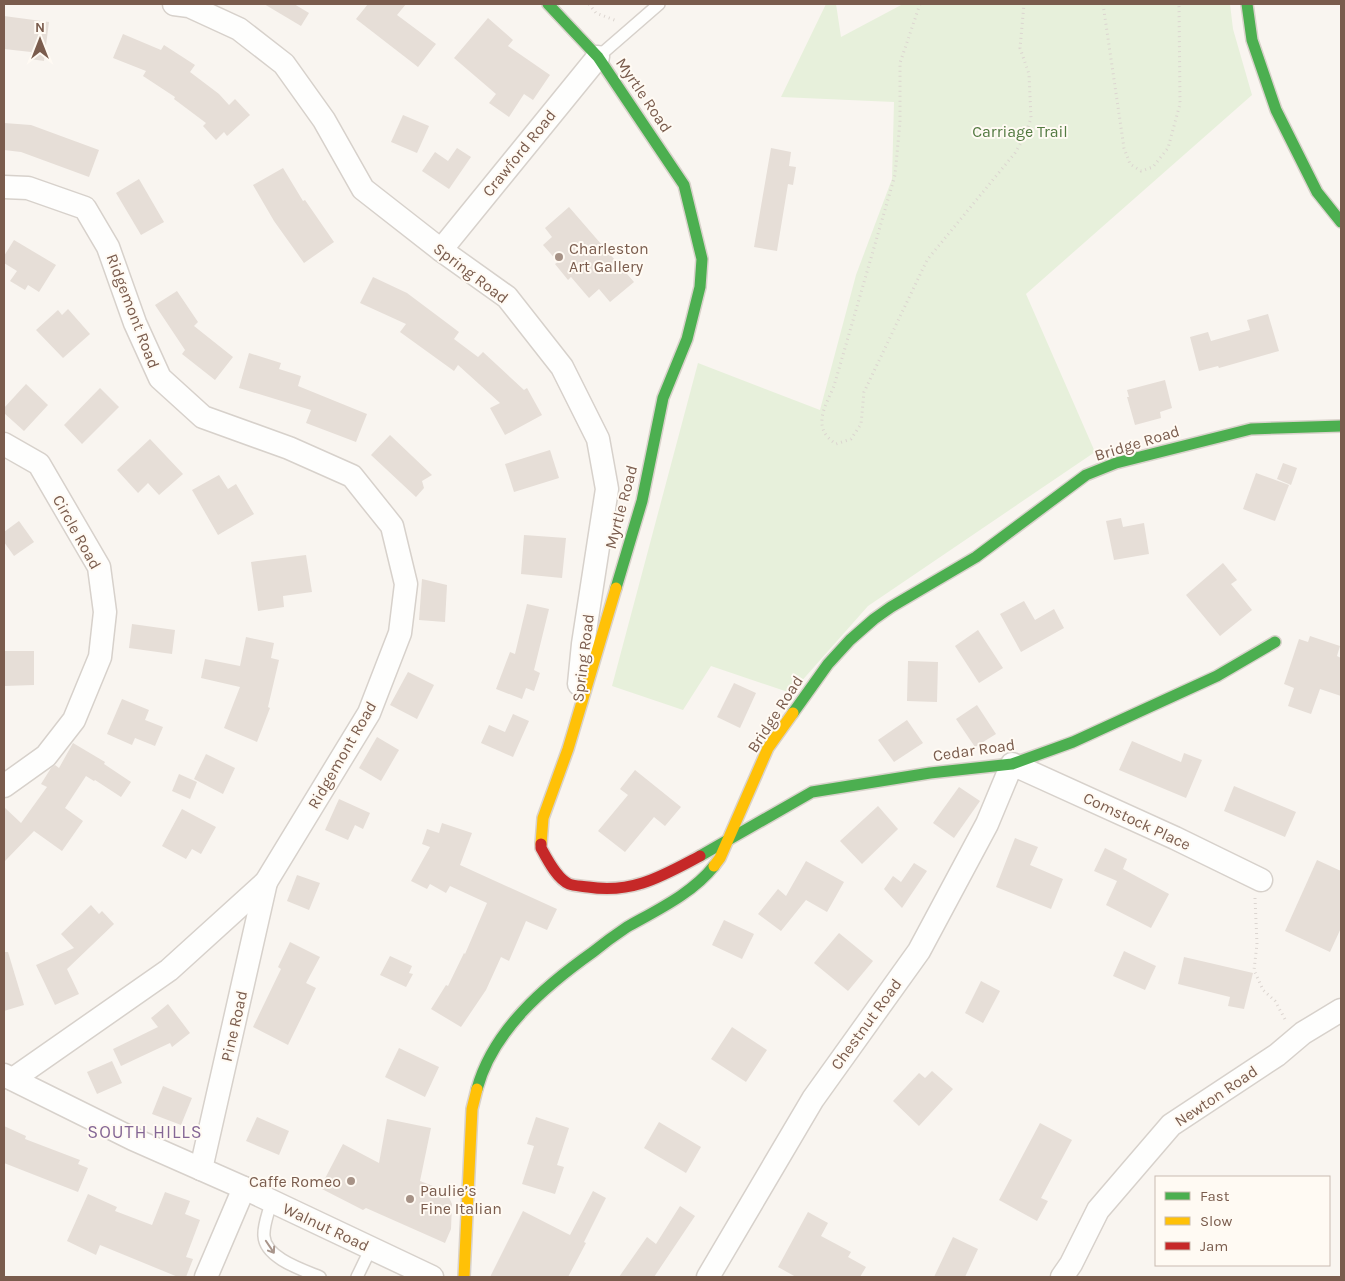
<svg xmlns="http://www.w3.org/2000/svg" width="1345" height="1281" font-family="Karla,sans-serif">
<rect width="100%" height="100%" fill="#f9f5f0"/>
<polygon fill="#e7f0db" points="826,4 836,4 841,37 903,4 1230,4 1233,29 1252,95 1026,294 1095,452 868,606 791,693 711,666 683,710 612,686 698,363 820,410 856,275 892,179 894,102 781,97"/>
<g fill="#e6ded7">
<polygon points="264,4 294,4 309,13 301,26"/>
<polygon points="368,4 406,4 397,15 436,44 418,67 356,19"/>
<polygon points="4,16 49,22 44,61 30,59 31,52 4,49"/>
<polygon points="488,18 513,40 508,46 550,75 533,100 524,94 509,117 489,103 496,94 454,58"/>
<polygon points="123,34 161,50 164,45 195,65 190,72 219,94 229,105 235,99 250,115 227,136 224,132 216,140 203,126 206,123 174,99 175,97 143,76 146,71 113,58"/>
<polygon points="403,115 429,126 417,153 391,142"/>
<polygon points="4,123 31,125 99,150 89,177 21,152 4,150"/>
<polygon points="457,148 471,157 449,189 422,171 435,152 448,161"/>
<polygon points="771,148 791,152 789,166 796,167 793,185 788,184 777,251 754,247"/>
<polygon points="283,168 303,201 305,200 334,242 304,263 274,221 253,185"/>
<polygon points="139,179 164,222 141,235 116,193"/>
<polygon points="569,207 634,282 610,302 599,289 589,298 571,277 568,280 555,264 558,262 543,245 552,237 545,228"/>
<polygon points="14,240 56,265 39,292 28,285 25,290 10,281 17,271 4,263 4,256"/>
<polygon points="373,277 407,293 459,332 454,339 478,357 483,352 524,390 527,388 542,415 505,435 490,408 500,403 458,365 454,371 400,332 406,324 360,303"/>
<polygon points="177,291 198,322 194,326 233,357 215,380 182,354 185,350 155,305"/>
<polygon points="68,309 90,334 63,358 36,330 58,310 62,315"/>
<polygon points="1268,314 1279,351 1219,368 1218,366 1199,371 1190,337 1208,332 1211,341 1250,330 1247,320"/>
<polygon points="249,353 281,363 279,369 301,376 298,386 367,414 356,442 306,423 311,410 239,388"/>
<polygon points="1165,380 1172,408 1160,412 1161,418 1135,425 1127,397 1129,397 1127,390"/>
<polygon points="26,384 48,405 24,431 4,413 4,408"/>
<polygon points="100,388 119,407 82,444 64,425"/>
<polygon points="390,435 432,475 422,481 424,488 416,497 371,455"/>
<polygon points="150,439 183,474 159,495 148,483 138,493 117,470"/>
<polygon points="550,450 559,478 514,492 505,464"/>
<polygon points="1283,463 1297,468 1291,485 1277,479"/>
<polygon points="1256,473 1289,485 1275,521 1243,509"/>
<polygon points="219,475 228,489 236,484 254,514 218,535 192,490"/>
<polygon points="1121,518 1123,527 1144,523 1149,554 1114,560 1106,521"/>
<polygon points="19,521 34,542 14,556 4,542 4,532"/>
<polygon points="524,535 566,538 562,578 521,574"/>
<polygon points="306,555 312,592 283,596 284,607 258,611 251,562"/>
<polygon points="1223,563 1237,580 1231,584 1252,610 1220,636 1186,595"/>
<polygon points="422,579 447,585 445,622 419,620"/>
<polygon points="1024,601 1035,620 1054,609 1064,628 1021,652 1000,614"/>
<polygon points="527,604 549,609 534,670 540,673 534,691 526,688 522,699 496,689 510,652 515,654"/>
<polygon points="132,624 175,630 172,654 129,648"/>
<polygon points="978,630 1003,668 979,683 955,646"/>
<polygon points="1310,636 1340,646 1337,656 1341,658 1341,696 1320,689 1311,714 1288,706 1294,688 1284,684 1299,639 1308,642"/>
<polygon points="246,637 274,643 271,658 279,660 268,707 270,708 257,742 224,728 240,687 201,678 205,659 240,666"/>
<polygon points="4,651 34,651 34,685 4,686"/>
<polygon points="908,661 938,662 937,702 907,701"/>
<polygon points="408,672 434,685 417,719 390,705"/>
<polygon points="734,683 756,693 740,728 717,717"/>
<polygon points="122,699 149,710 145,720 163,727 155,746 135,738 132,745 107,734"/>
<polygon points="977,705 996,734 975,747 956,719"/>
<polygon points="513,714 529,721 513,757 481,743 489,725 505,732"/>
<polygon points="907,720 923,743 894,762 878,740"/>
<polygon points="377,737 399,750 381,781 359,768"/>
<polygon points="1132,741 1181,762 1184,753 1202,760 1186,798 1119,770"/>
<polygon points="73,743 105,762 104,764 131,782 121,797 95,780 94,781 86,776 65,808 83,821 62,851 34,831 5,861 4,860 4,807 21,823 47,787 41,784 51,768 55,765 59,768"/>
<polygon points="206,754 235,768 223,794 194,779"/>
<polygon points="635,770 681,807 665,826 654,817 625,852 598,831 628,795 620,789"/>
<polygon points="179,774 197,782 190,799 172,791"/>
<polygon points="1234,786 1296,812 1285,837 1224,811"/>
<polygon points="959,787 980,801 954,838 933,823"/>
<polygon points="339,799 370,813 363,829 355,825 348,840 325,830"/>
<polygon points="878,806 898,829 862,864 840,841"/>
<polygon points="182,809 216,827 201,854 192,849 186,859 162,846"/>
<polygon points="442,823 472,833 460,865 557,909 547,930 526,921 509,961 501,957 486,990 461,1027 431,1009 446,985 448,986 464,953 465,954 487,903 450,886 446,893 430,884 427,889 411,881 430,847 422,844 427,829 439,833"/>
<polygon points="1015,838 1038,847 1030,865 1063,879 1051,909 996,887"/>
<polygon points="1105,848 1127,859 1123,869 1169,894 1151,928 1106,905 1117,881 1094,871"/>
<polygon points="1317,860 1341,871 1341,928 1330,952 1285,931"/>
<polygon points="806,861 844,882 827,912 806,900 781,931 758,914 778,889 786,896"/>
<polygon points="914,863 927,871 902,908 884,889 893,876 901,882"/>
<polygon points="297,875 320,883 309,910 287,901"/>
<polygon points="91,905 99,914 102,911 114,924 67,969 79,994 55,1005 36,965 74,948 61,934"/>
<polygon points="724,920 754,934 742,959 712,945"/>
<polygon points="839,933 873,961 848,991 814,963"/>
<polygon points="290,942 320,957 306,983 316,988 288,1045 253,1027 281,969 278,967"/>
<polygon points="1124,951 1156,966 1145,990 1113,976"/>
<polygon points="4,952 8,952 24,1005 4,1011"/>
<polygon points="390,956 412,966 409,973 413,974 406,987 380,975"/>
<polygon points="1184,957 1253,973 1244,1009 1228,1006 1230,997 1178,984"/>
<polygon points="981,981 1000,991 983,1023 965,1013"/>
<polygon points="168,1004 190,1033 172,1047 170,1043 121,1066 113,1049 158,1027 151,1018"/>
<polygon points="732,1027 767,1050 746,1082 711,1059"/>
<polygon points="399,1048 439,1067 425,1097 385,1077"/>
<polygon points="112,1061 122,1083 97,1094 87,1072"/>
<polygon points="932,1071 953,1089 919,1126 893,1101 919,1073 925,1078"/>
<polygon points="163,1086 192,1098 181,1125 152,1114"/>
<polygon points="257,1117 289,1131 279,1155 246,1141"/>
<polygon points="536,1117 569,1128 557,1165 564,1167 555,1194 522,1184 534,1146 527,1144"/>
<polygon points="387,1119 431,1128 420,1181 446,1191 452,1204 451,1229 445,1243 366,1208 363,1210 320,1188 343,1144 379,1163"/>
<polygon points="659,1122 701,1147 686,1173 644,1148"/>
<polygon points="1040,1123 1072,1140 1041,1198 1048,1201 1037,1221 999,1200"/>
<polygon points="4,1126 26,1136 25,1139 80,1160 78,1164 88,1168 78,1192 4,1163"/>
<polygon points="593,1191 606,1198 584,1242 586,1243 568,1277 490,1277 523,1211 570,1235"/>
<polygon points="165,1192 190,1201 185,1214 200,1220 186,1257 193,1259 186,1277 178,1277 100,1245 96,1255 67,1241 88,1194 117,1207 115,1211 152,1225"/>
<polygon points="680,1206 695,1216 654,1277 619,1277 647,1237 656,1244"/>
<polygon points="808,1212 828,1223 821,1236 851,1252 848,1257 866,1267 860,1277 796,1277 778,1267"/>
<polygon points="953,1237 978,1249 965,1277 934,1277"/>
</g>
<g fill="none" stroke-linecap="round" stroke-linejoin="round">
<g stroke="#d7d1cb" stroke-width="14">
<g id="lane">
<polyline points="598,57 659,4"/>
<path d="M 271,1202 C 269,1212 263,1225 264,1236 C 265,1258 303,1270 320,1277"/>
<polyline points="357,1277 371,1248"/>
</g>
</g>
<g stroke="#d7d1cb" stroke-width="25">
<g id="street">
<polyline points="174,4 189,6 239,29 284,64 324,120 363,189 441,250 507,297 562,367 598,439 607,489 583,644 579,684"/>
<polyline points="4,187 28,188 85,208 108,247 135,323 160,378 203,417 289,448 352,476 392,526 406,584 400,633 369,713 266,882 169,970 13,1079"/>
<polyline points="441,250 598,57"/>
<polyline points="4,444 39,464 99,567 105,612 100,657 74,720 46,756 4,786"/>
<polyline points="4,1075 133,1139 244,1188 432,1277"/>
<polyline points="201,1169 266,882"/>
<polyline points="206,1277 244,1188"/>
<polyline points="708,1277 813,1099 919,951 987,824 1012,764 1175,838 1261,880"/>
<polyline points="1062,1277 1071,1264 1098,1210 1171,1125 1277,1055 1303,1033 1341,1010"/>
</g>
</g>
<g stroke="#d9d2cb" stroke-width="14">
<g id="fast">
<polyline points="548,4 598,57 684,185 702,259 700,287 687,339 663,398 642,501 616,588"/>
<polyline points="1247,4 1252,40 1276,110 1317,192 1341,222"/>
<polyline points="793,713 828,664 850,640 874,619 891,607 976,557 1086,475 1116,463 1251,429 1341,426"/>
<polyline points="700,856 812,792 930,773 1012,764 1073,742 1217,676 1275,642"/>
<path d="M 477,1089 C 493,1030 545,986 593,952 C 604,943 615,935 627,927 C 657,910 693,893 714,866"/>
</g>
</g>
<g stroke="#d9d2cb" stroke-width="14">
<g id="slow">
<polyline points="541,844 543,818 568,749 616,588"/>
<polyline points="714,866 720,858 768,748 793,713"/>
<polyline points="464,1277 472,1109 477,1089"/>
</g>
</g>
<g stroke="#d9d2cb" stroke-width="14">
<path id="jam" d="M 541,844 L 541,848 C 547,859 557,879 569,884 C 574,886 582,886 588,887 C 633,894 662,876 700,856"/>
</g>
<g stroke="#dcd5d0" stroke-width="3" stroke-dasharray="1 4" stroke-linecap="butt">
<polyline points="589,4 596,13 617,21"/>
<path d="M 920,4 L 900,63 L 900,122 L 895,175 L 834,386 C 825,407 811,428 836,444 L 851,439 L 861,424 L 864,392 L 927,260 L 1015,153 L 1025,136 L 1031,118 L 1029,74 L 1020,48 L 1024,4"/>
<polyline points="1103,4 1124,148 1130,164 1141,171 1153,167 1168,148 1180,104 1179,4"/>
<polyline points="1255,898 1257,944 1254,970 1263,990 1275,1001 1286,1021"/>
</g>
<use href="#lane" stroke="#fefefd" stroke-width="11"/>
<use href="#street" stroke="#fefefd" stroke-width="22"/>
<use href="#fast" stroke="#4caf50" stroke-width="11"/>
<use href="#slow" stroke="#ffc107" stroke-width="11"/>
<use href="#jam" stroke="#c62828" stroke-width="11"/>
</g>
<defs><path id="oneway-shaft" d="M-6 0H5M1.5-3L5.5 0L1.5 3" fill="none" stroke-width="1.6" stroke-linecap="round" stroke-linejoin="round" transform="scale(1.25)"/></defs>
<use stroke="#a8958b" href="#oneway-shaft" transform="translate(270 1247) rotate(56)"/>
<g fill="#a69286" stroke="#fffaf3" stroke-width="2">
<circle cx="559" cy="257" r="5"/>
<circle cx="351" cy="1181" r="5"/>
<circle cx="410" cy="1199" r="5"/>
</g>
<g text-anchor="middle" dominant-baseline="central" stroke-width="4" stroke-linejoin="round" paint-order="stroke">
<g font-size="16" fill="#7a5c4d" stroke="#fffaf3">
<text transform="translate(644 95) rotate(56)">Myrtle Road</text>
<text transform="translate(519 153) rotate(-51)">Crawford Road</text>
<text transform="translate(471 273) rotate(37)">Spring Road</text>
<text transform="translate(133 311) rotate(69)">Ridgemont Road</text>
<text transform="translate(1137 443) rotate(-17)">Bridge Road</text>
<text transform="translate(621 507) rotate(-75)">Myrtle Road</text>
<text transform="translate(77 532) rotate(61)">Circle Road</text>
<text transform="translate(583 658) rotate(-83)">Spring Road</text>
<text transform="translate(775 714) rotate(-57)">Bridge Road</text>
<text transform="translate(974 750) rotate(-8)">Cedar Road</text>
<text transform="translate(342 755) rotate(-60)">Ridgemont Road</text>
<text transform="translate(1137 821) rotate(25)">Comstock Place</text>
<text transform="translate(866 1024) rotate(-54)">Chestnut Road</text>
<text transform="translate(234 1026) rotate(-77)">Pine Road</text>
<text transform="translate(1216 1096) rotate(-34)">Newton Road</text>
<text transform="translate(326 1227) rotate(25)">Walnut Road</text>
</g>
<g font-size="16" fill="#537a41" stroke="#fffaf3">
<text x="1020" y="131">Carriage Trail</text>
</g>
<g font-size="16" fill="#7a5c4d" stroke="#fffaf3" text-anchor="start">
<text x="569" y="248">Charleston<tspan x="569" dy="18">Art Gallery</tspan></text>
<text x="341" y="1181" text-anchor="end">Caffe Romeo</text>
<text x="420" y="1190">Paulie’s<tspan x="420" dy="18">Fine Italian</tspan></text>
</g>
<g font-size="18" letter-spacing="1" fill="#846695" stroke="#fffaf3">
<text x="145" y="1132">SOUTH HILLS</text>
</g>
</g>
<rect width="1345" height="1281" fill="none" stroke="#7a5c4d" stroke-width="10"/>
<rect x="1155" y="1176" width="175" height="90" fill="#fffaf3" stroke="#cabbb1"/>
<rect x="1165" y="1192" width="25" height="8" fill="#4caf50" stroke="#cabbb1"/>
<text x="1200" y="1201" font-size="15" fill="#7a5c4d">Fast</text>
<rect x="1165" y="1217" width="25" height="8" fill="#ffc107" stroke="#cabbb1"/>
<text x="1200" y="1226" font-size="15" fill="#7a5c4d">Slow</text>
<rect x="1165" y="1242" width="25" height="8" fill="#c62828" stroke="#cabbb1"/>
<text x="1200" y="1251" font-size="15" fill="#7a5c4d">Jam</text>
<g transform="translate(40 40)" stroke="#fffaf3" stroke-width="4" paint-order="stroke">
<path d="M0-4L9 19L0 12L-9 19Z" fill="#7a5c4d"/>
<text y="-8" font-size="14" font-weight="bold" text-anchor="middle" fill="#7a5c4d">N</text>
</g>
</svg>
